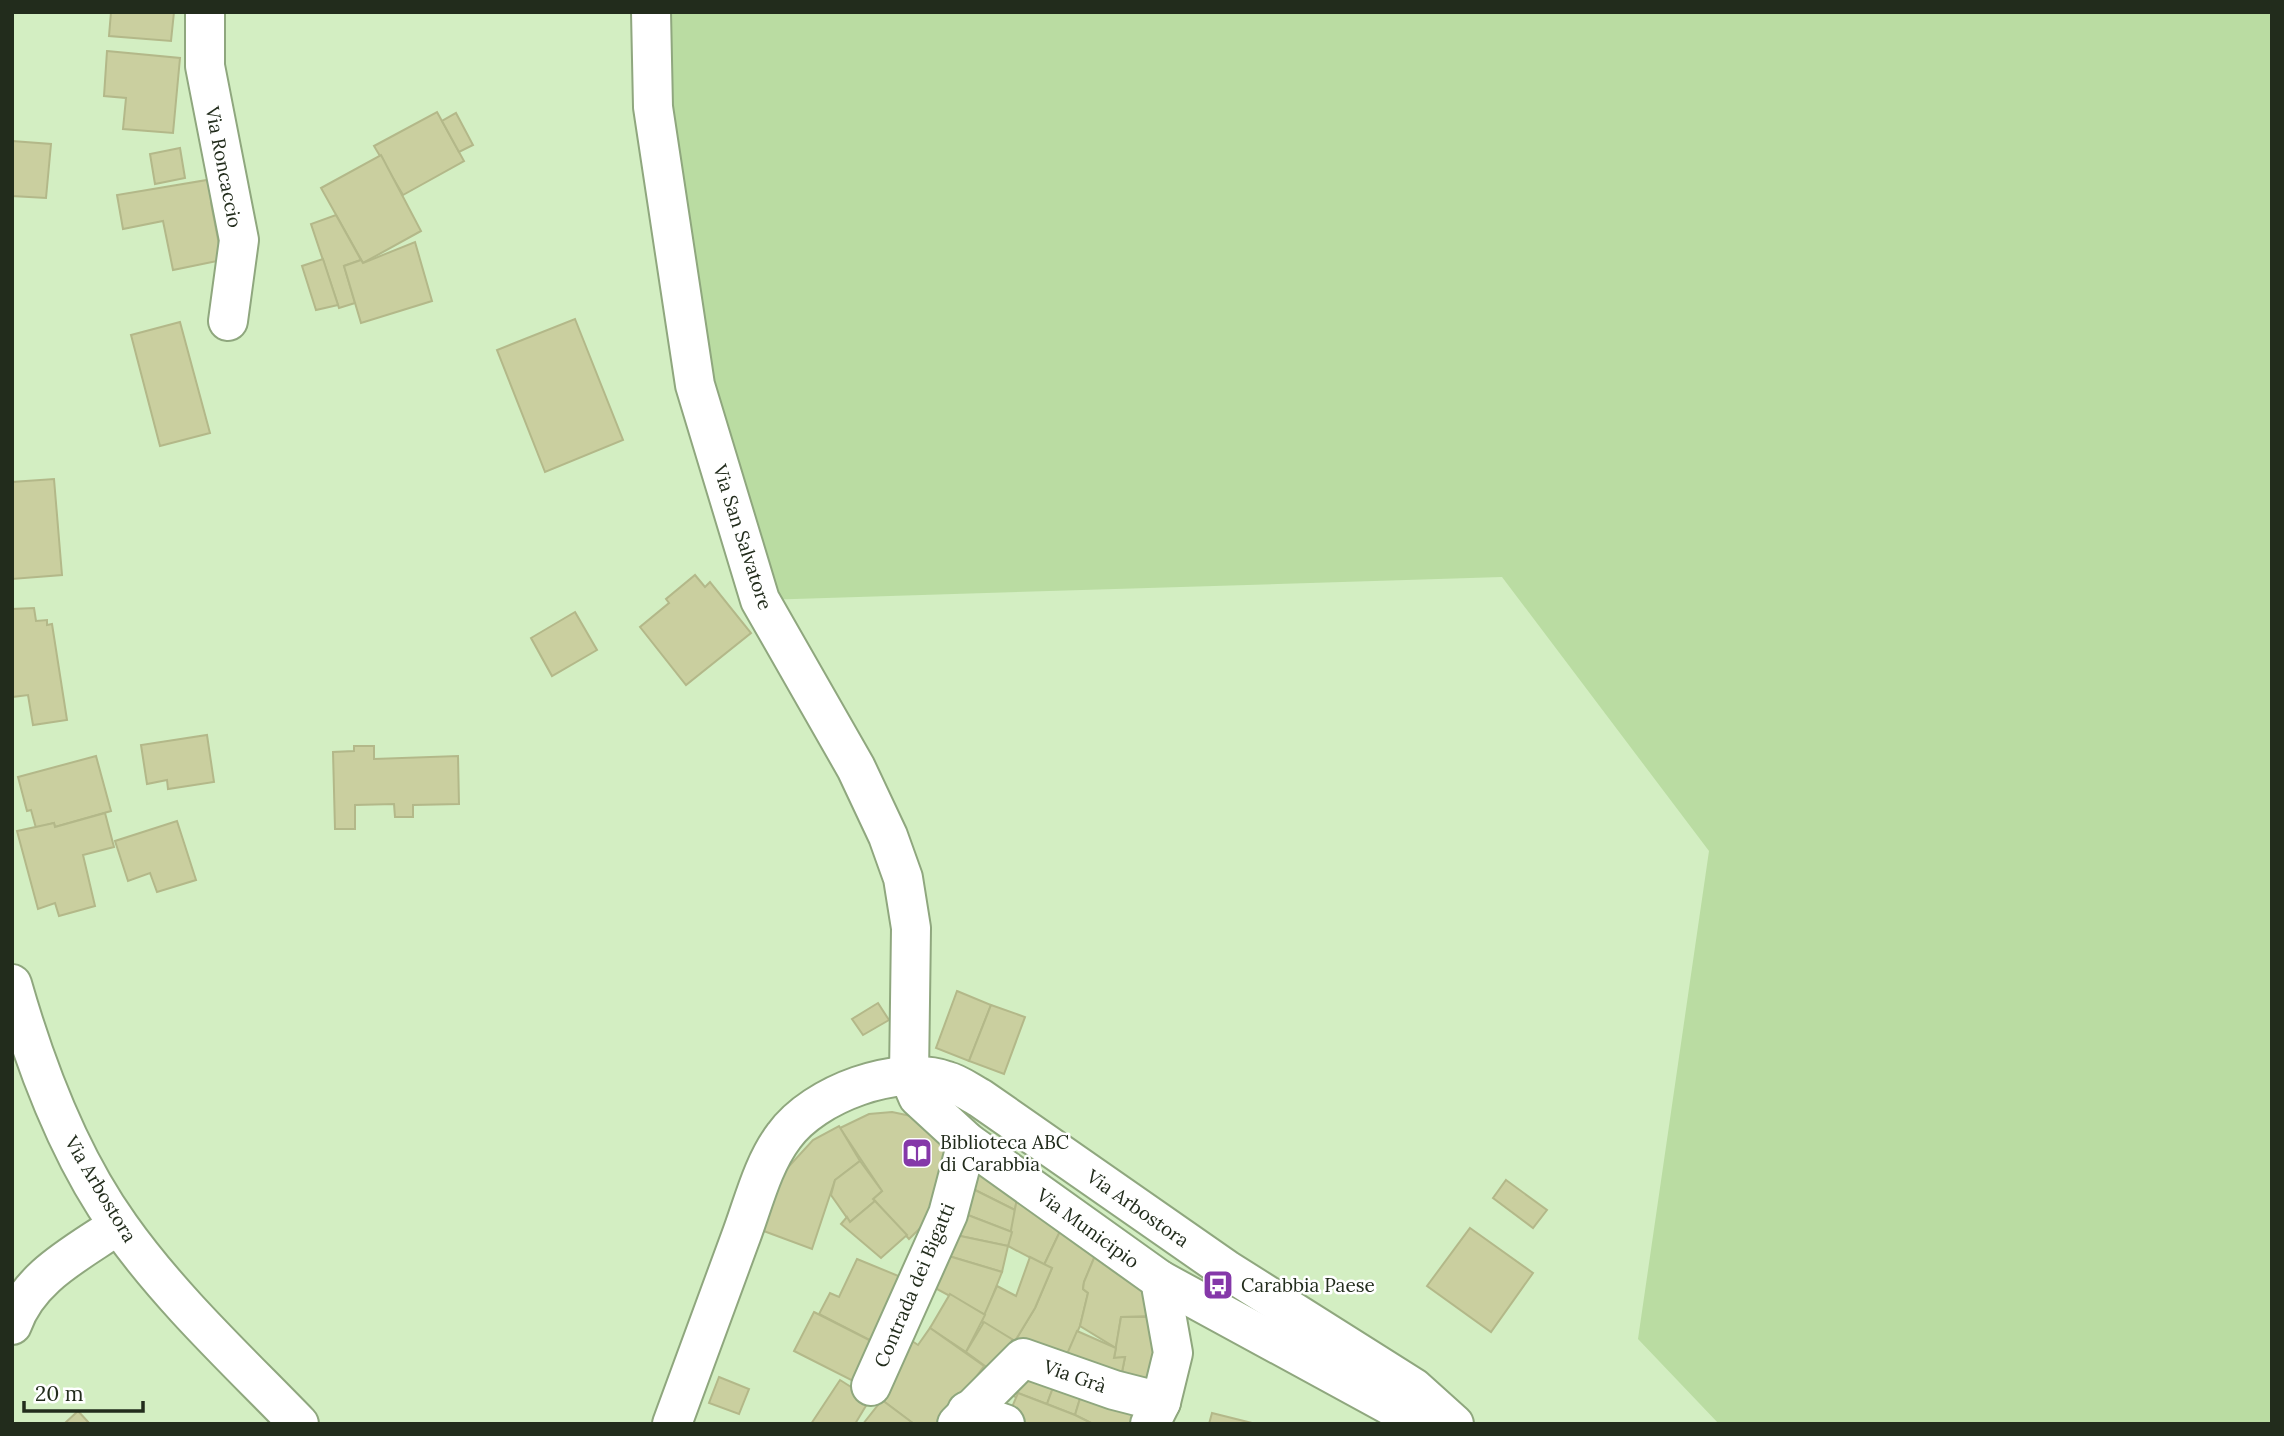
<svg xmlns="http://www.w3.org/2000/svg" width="2284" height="1436" font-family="Lora,serif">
<rect width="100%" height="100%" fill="#d3eec2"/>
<polygon fill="#badca2" points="651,12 2272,12 2272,1424 1719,1424 1638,1339 1709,851 1502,577 760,600 695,385"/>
<g fill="#cacf9f" stroke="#b3b889" stroke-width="2">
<polygon points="111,12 174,12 171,41 109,36"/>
<polygon points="107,51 180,58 173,133 123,129 126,98 104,96"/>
<polygon points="437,112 464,161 403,195 374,146"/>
<polygon points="456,113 473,145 459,152 442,121"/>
<polygon points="12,141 51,144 46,198 12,196"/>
<polygon points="180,148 185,178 155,184 150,154"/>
<polygon points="381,155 421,231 363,263 321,188"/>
<polygon points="207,180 209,187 213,186 216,202 211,203 222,260 173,270 163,221 123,229 117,195"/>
<polygon points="336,215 361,260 344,266 355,303 339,308 311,224"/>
<polygon points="415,242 432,301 361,323 344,266 361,260 363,263"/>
<polygon points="323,259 338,305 316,310 302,266"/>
<polygon points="575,319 623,440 545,472 497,350"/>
<polygon points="180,322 210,433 160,446 131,335"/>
<polygon points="54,479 62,575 12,579 12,482"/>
<polygon points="695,575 705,587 710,582 751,633 686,685 640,627 669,603 666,599"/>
<polygon points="34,608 36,621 47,620 47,625 52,624 67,720 33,725 28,695 12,697 12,609"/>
<polygon points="575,612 597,650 552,676 531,638"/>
<polygon points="207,735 214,782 168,789 167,780 147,784 141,745"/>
<polygon points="354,746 374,746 374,759 458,756 459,804 413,805 413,817 395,817 394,804 355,805 355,829 335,829 333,752 354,751"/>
<polygon points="96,756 111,811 55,827 54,823 36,828 31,810 27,811 18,777"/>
<polygon points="105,813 114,847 83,855 95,906 59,916 55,903 38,909 17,831 54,823 55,827"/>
<polygon points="177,821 196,880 157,892 150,873 128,881 115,841"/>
<polygon points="957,991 991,1005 969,1061 936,1048"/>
<polygon points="878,1003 889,1020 863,1035 852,1019"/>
<polygon points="991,1005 1025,1017 1004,1074 969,1061"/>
<polygon points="892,1112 911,1116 964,1155 952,1197 909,1239 873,1199 882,1191 840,1128 869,1114"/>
<polygon points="839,1126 860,1161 835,1180 812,1249 761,1230 780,1176 813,1140"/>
<polygon points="970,1159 1018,1193 1015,1210 965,1185"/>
<polygon points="860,1161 882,1191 873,1199 875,1201 850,1222 831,1195 835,1180"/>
<polygon points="1506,1180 1547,1210 1533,1228 1493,1198"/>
<polygon points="965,1185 1015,1210 1012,1232 960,1212"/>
<polygon points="1018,1193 1063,1225 1044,1265 1008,1246"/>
<polygon points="875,1201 907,1235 881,1258 841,1224 847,1217 850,1222"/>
<polygon points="960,1212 1012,1232 1008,1246 946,1233"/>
<polygon points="1063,1225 1097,1251 1084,1282 1083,1289 1088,1293 1080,1326 1061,1368 1015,1341 1035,1308 1052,1268 1044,1265"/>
<polygon points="1470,1228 1533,1273 1491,1332 1427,1286"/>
<polygon points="946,1233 1008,1246 1002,1272 942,1254"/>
<polygon points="1097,1251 1149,1286 1153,1316 1121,1317 1116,1348 1080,1326 1088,1293 1083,1289 1084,1282"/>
<polygon points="942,1254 1002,1272 985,1315 935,1288"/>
<polygon points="1030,1257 1052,1268 1035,1308 1015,1341 981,1322 997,1286 1016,1296"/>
<polygon points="857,1259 913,1282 883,1347 819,1314 830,1293 839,1297"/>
<polygon points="950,1294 985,1315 966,1352 930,1328"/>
<polygon points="814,1312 883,1347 863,1386 794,1351"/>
<polygon points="1121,1317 1157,1317 1156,1397 1120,1382 1125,1357 1114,1358"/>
<polygon points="984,1322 1023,1346 996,1374 966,1352"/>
<polygon points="930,1328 984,1366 942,1424 914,1424 882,1400 909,1339 918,1345"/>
<polygon points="1077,1331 1116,1348 1114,1358 1125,1357 1120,1382 1061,1368"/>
<polygon points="1025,1362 1058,1374 1047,1404 1018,1393 1017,1398 1005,1391"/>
<polygon points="1058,1374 1085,1382 1075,1415 1047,1404"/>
<polygon points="719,1377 749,1389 739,1414 709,1403"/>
<polygon points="840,1380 870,1399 855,1424 811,1424"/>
<polygon points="1085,1382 1138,1402 1130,1424 1093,1424 1075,1415"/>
<polygon points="1018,1393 1075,1415 1093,1424 1020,1424 1007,1419"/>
<polygon points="882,1400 914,1424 863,1424"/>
<polygon points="78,1411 90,1424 64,1424"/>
<polygon points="1212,1413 1256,1424 1209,1424"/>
</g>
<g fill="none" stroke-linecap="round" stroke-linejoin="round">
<g stroke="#8fa77e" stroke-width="42">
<g id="minor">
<polyline points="205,12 205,66 239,240 228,321"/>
<polyline points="651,12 653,107 695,385 760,600 856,768 888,836 903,878 911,928 909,1076 918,1097 967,1142 1160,1280 1173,1353 1161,1402 1150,1424"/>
<path d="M 12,984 C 36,1068 69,1156 120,1227 C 171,1299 238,1361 299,1424"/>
<polyline points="1160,1280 1395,1408 1434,1414"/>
<path d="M 12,1325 C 29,1276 78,1253 118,1225"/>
<polyline points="871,1386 948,1214 967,1142"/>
<polyline points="967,1411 1005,1424"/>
<path d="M 672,1424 C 695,1362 718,1300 740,1239 C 753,1205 762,1165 784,1136 C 814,1094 898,1063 947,1081 C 959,1084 970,1093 980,1098 L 1227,1270 L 1414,1388 L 1454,1424"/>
<polyline points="957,1424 1023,1358 1114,1390 1161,1402"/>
</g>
</g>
<use href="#minor" stroke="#fff" stroke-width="38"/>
</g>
<defs>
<g id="library-square" transform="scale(1.575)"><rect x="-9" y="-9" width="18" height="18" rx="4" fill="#8538a9" stroke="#fff"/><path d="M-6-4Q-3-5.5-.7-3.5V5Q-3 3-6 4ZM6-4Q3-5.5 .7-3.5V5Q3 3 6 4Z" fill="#fff"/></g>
<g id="bus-square" transform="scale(1.575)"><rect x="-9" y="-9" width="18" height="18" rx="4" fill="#8538a9" stroke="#fff"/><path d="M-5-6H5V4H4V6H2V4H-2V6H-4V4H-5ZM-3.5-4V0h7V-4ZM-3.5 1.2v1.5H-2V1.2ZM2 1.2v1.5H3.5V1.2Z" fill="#fff"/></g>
</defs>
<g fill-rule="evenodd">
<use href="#library-square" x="917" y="1153"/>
<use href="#bus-square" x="1218" y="1285"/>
</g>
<g text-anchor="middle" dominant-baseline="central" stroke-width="5" stroke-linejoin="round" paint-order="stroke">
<g font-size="19" fill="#222c1c" stroke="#fff">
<text transform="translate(224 167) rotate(79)">Via Roncaccio</text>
<text transform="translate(743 537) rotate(72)">Via San Salvatore</text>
<text transform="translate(101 1189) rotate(59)">Via Arbostora</text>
<text transform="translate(1138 1208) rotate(35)">Via Arbostora</text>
<text transform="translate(1088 1228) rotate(36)">Via Municipio</text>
<text transform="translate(914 1285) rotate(-67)">Contrada dei Bigatti</text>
<text transform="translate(1075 1376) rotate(19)">Via Grà</text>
</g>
<g font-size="19" fill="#222c1c" stroke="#fff" text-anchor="start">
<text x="940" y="1142">Biblioteca ABC<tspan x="940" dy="22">di Carabbia</tspan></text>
<text x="1241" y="1285">Carabbia Paese</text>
</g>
</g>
<rect width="2284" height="1436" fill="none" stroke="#222c1c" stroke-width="28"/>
<path d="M24 1401v10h119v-10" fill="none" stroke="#222c1c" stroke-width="3.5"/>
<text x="35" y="1401" font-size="21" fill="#222c1c" stroke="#ffffff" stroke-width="5" paint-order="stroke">20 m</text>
</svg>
